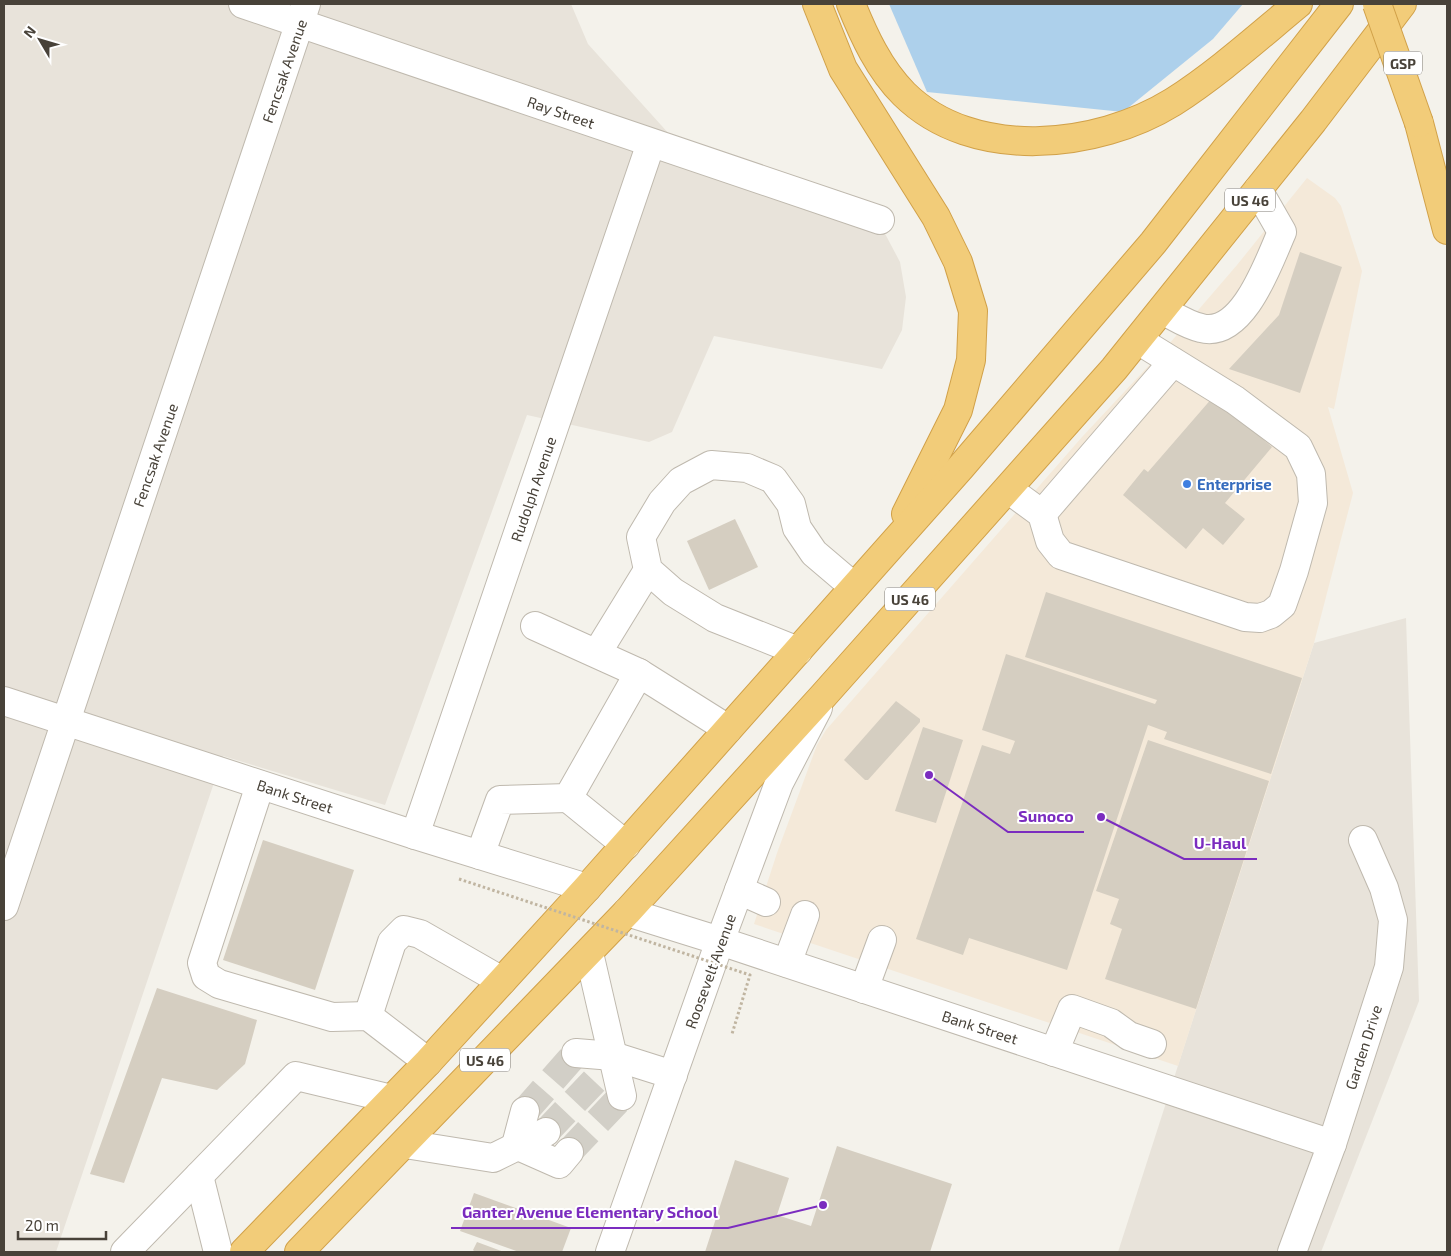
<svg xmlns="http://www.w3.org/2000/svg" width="1451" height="1256" font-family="'Exo 2',sans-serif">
<rect width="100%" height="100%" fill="#f4f2eb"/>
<g fill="#e8e3da">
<polygon points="4,4 571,4 588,44 679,145 882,228 900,262 906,297 902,330 882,369 714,336 672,432 649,442 527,415 385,805 223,756 56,1252 4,1252"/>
<polygon points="1406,618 1419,1001 1321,1252 1118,1252 1314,643"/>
</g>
<polygon fill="#f4e9d9" points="1307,178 1335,198 1341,206 1362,271 1334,409 1328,407 1353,493 1314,643 1178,1066 754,924 777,853 817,745 826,730 1082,437 1169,344 1237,265"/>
<polygon fill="#add0eb" points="889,4 1243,4 1213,39 1123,112 927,92"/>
<g fill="#d5cec1">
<polygon points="1300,252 1342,267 1300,393 1229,369 1279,315"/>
<polygon points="1213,397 1272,447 1225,503 1245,519 1223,545 1203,528 1186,549 1123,495 1144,469 1148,472"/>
<polygon points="735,519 758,567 709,590 687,541"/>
<polygon points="1046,592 1302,678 1271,774 1164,739 1167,732 1148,725 1067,970 969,938 963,955 916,939 982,745 1010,754 1015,741 982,730 1006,654 1155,704 1157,700 1025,657"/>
<polygon points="896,701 920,719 920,722 868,780 865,780 844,760"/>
<polygon points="923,727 963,740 936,823 895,811"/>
<polygon points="1148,740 1269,781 1196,1009 1105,979 1122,929 1110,924 1119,899 1096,891"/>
<polygon points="263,840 354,870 315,990 223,960"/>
<polygon points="157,988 257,1020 245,1064 217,1090 162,1078 124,1183 90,1174"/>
<polygon points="837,1146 952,1184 930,1252 705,1252 735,1160 789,1178 777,1215 811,1226"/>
<polygon points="474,1193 571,1228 562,1252 519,1252 460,1231"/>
<polygon points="477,1242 504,1252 475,1252 473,1250"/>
</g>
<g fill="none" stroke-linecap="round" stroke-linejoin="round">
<g stroke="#d2cfc7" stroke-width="28" stroke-dasharray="28 14" stroke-linecap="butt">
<polyline points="525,1111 576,1053"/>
<polyline points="546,1132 599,1076"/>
<polyline points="569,1152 622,1096"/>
</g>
<g stroke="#bfb9ae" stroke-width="30">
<g id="minor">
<polyline points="243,4 880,220"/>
<path d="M 1162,310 C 1174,316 1187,325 1201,328 C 1243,339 1269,261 1282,232 L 1258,190"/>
<polyline points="1008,489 1042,514 1050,541 1061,555 1245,617 1260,618 1271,614 1282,605 1294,571 1313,503 1311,474 1298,447 1235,400 1138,340"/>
<polyline points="1042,514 1173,362"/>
<polyline points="798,651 715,618 673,592 648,570 641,537 662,502 681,481 711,465 747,468 773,479 791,504 797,528 814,553 854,587"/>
<polyline points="597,653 648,570"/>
<polyline points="639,673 728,729"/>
<polyline points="4,701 415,835 587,888"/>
<polyline points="260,785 202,963 206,976 219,984 332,1017 368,1016 428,1062"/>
<polyline points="568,798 626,845"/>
<polyline points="415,835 651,143"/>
<polyline points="480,855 500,800 568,798 639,673 535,626"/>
<polyline points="739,890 766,902"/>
<polyline points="4,906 306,4"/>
<polyline points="627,912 720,941 1332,1144"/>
<polyline points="589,953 622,1096"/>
<polyline points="787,963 805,915"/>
<polyline points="864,989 882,940"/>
<polyline points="368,1016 392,942 404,930 420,934 502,981"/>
<polyline points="1054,1052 1072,1009 1111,1023 1129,1036 1152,1044"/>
<polyline points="576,1053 613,1056 673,1075"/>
<polyline points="405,1144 493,1158 546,1132"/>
<polyline points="516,1145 559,1164 569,1152"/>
<polyline points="516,1145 525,1111"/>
<polyline points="199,1176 218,1252"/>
<polyline points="125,1252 296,1076 392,1099"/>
<polyline points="610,1252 720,941 779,783 818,708"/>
<polyline points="1292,1252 1332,1144 1389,967 1393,920 1384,888 1363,840"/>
</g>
</g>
<g stroke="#d1a149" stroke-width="30">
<g id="highway">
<polyline points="817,4 843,69 936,217 958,262 973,311 971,360 958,410 906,514"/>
<path d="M 851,4 C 864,36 879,69 904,94 C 973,162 1097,149 1173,102 C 1217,74 1258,37 1298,4"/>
<polyline points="1419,123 1447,230"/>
<polyline points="244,1252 428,1062 587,888 961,467 1153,243 1339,4"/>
<polyline points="299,1252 627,912 824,695 1114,369 1313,121 1402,4"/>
</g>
</g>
<use href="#minor" stroke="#fff" stroke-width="28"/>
<use href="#highway" stroke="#f2cc79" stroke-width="28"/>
<g stroke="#d1a149" stroke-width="30" stroke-linecap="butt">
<polyline id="highway-bridge" points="1377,4 1419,123"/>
</g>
<polyline stroke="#c0b5a1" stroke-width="3" stroke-dasharray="2.5 2.5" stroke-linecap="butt" points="459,879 750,975 732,1034"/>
<use href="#highway-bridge" stroke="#f2cc79" stroke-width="28"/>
</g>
<circle fill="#3f7fe0" stroke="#fff" stroke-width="2" cx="1187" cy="484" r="5"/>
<g text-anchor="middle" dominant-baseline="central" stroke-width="4" stroke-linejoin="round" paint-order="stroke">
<g fill="#fff" stroke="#7f7b74" stroke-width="1">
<rect x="1384" y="51.5" width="38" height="23" rx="4"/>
<rect x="1225" y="188.5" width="50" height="23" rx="4"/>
<rect x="885" y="587.5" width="50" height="23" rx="4"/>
<rect x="460" y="1048.5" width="50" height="23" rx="4"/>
</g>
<g font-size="14" font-weight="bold" fill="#484239">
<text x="1403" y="63">GSP</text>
<text x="1250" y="200">US 46</text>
<text x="910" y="599">US 46</text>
<text x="485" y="1060">US 46</text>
</g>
<g font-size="15" fill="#484239" stroke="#fff">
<text transform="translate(284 71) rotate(-71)">Fencsak Avenue</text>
<text transform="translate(561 112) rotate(19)">Ray Street</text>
<text transform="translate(155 455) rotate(-71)">Fencsak Avenue</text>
<text transform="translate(533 489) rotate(-71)">Rudolph Avenue</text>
<text transform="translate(295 796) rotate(18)">Bank Street</text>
<text transform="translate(710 971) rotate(-70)">Roosevelt Avenue</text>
<text transform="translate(980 1027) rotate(18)">Bank Street</text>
<text transform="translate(1363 1047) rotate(-72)">Garden Drive</text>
</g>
<g font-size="15" font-weight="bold" fill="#366cbe" stroke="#fff" text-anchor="start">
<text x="1197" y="484">Enterprise</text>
</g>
</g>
<path fill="none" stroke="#7b2cbf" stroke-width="2" d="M929 775L1008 832H1084M1101 817L1184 859H1257M823 1205L728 1228H451"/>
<g fill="#7b2cbf" stroke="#fff" stroke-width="2">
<circle cx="929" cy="775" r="5"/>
<circle cx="1101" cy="817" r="5"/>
<circle cx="823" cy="1205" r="5"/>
</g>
<g font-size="16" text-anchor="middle" font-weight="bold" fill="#7b2cbf" stroke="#fff" stroke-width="4" stroke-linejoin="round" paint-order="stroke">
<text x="1046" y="822">Sunoco</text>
<text x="1220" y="849">U-Haul</text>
<text x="590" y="1218">Ganter Avenue Elementary School</text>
</g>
<rect width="1451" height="1256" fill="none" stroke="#484239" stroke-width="10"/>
<g transform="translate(40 40) rotate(308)" stroke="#ffffff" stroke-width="4" paint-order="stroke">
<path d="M0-4L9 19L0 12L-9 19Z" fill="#484239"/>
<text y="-8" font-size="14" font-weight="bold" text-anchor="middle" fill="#484239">N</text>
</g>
<path d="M18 1231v8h88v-8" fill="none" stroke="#484239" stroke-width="2.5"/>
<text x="25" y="1231" font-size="15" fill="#484239" stroke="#ffffff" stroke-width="4" paint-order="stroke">20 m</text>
</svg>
